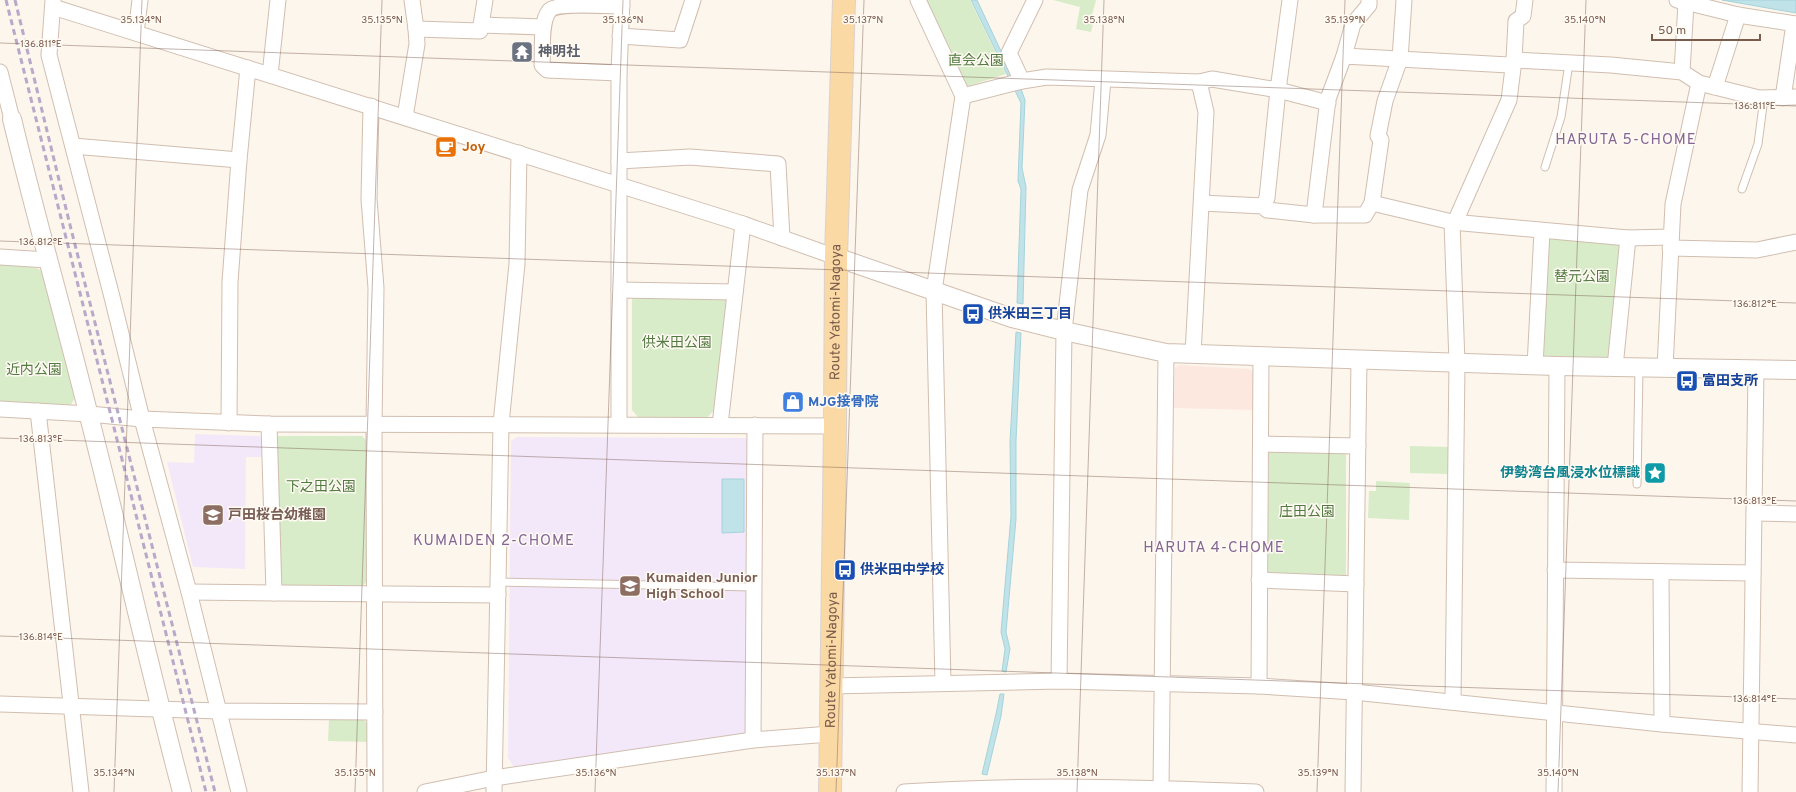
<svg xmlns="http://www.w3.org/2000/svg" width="1796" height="792" font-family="Overpass,'Noto Sans JP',sans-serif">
<rect width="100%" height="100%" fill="#fdf6ec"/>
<polygon fill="#fde8e0" points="1179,365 1250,369 1255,375 1255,410 1174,408 1175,368"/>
<g fill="#f3e8fa">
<polygon points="195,434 259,436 266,442 265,457 246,457 245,569 193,567 167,462 194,463"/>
<polygon points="517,437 747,438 751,442 749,730 743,736 514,767 508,758 511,441"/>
</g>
<g fill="#d8ecc9">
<polygon points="925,0 970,0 1006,74 965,87"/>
<polygon points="1053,0 1096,0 1092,15 1095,16 1091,32 1076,29 1080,7"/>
<polygon points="1550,236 1617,241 1622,246 1612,354 1607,358 1545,356 1540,351 1545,242"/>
<polygon points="0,264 37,268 43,272 76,396 70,406 0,403"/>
<polygon points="635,294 727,299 714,410 707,418 638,417 632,410 632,299"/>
<polygon points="278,436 362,436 367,441 368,581 362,586 284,586 278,580 273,441"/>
<polygon points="1410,446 1449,447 1448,474 1410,473"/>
<polygon points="1271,449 1346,451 1346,577 1267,573 1269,452"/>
<polygon points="1376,481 1410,483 1409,520 1368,518 1369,491 1376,491"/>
<polygon points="329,719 363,719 369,725 370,742 328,741"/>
</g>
<g fill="#bfe3e8" stroke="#a5d3da">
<polygon points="971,0 977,0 1000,49 1020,86 1025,100 1022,168 1026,187 1023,304 1017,303 1021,189 1018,181 1021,103"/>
<polygon points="1722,0 1796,0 1796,13"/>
<polygon points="1016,332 1021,333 1016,441 1016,519 1006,632 1010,649 1006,672 1002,671 1005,649 1001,632 1011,516 1010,442"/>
<polygon points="722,479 744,479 744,532 722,533"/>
<polygon points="1000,694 1004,694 1001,716 987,775 982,774 996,714"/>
</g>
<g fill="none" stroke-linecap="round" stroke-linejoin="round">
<g stroke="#d1beb0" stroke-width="9">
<g id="service">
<polyline points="1545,167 1561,117 1569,63"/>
<polyline points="1742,189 1758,144 1764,98"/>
<polyline points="1637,484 1639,368"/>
<polyline points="498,582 754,587"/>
</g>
</g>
<g stroke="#d1beb0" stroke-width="17">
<g id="minor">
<polyline points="53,0 49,55 112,297 142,419 189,592 239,792"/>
<polyline points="412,0 416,29 480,31 485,0"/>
<polyline points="918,0 963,96 934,291 943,683"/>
<polyline points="1677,0 1738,15 1796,24"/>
<polyline points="53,7 743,224 836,257"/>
<polyline points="481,25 543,27"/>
<polyline points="136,33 140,0"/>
<polyline points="620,36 680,40 693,0"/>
<polyline points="1344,56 1353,24 1369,5 1369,0"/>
<polyline points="0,72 12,119"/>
<polyline points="1682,72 1686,3"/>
<path d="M 619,73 L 547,70 L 542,65 C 543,50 540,23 549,11 C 555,2 610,6 622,6"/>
<polyline points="270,75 278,0"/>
<polyline points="1022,81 1009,53 1035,0"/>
<polyline points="1715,87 1738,15"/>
<polyline points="963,96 1022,81 1047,77 1199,82 1212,79 1278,90 1290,0"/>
<polyline points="1783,98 1794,24"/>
<polyline points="371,106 369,199 376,288 374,425 375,792"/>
<polyline points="405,117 417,44 416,29"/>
<polyline points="73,146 239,160"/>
<polyline points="619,161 690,157 778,164 782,238"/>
<polyline points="1202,203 1263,206 1267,210 1314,215 1365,215 1372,203 1452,222 1628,238 1671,237"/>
<polyline points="1372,203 1381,140 1378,136 1385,101 1400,59 1404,0"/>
<polyline points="1263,206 1267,198 1278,90 1328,103"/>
<polyline points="1314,215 1328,99 1344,56 1509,65 1514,60 1611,65 1682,72 1699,83 1759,98 1796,97"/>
<polyline points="1452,222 1457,363 1453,702"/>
<polyline points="1455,222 1509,100 1514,60 1516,21 1523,16 1525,0"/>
<polyline points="1670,248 1757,250 1796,242"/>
<polyline points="0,257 48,260"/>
<polyline points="619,290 735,292"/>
<polyline points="1193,354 1206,112 1199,82"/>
<polyline points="1535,366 1542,231"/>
<polyline points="1615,367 1628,238"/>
<polyline points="1665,368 1673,204 1699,83"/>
<polyline points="0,409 89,414 142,419 269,424 835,426"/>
<polyline points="38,411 81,792"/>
<polyline points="229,423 230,282 239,160 248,68"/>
<polyline points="269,424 274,593"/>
<polyline points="619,424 619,73 622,0"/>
<polyline points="720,425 743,224"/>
<polyline points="1261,444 1358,446"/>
<polyline points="1754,513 1796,514"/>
<polyline points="1555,570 1753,573"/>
<polyline points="1661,572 1662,724"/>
<polyline points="1259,580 1356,584"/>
<polyline points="189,592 498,595"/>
<polyline points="1059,681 1064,331 1080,190 1098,135 1103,80"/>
<polyline points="831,686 1059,681 1259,686 1354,692 1662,724 1796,735"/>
<polyline points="1259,686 1261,356"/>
<polyline points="0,704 219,711 375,712"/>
<polyline points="753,740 755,425"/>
<polyline points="425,792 494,778 623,759 753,740 830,734"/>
<polyline points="494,792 501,424 517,264 519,153"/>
<path d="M 904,792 C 1021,784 1139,787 1256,792"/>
<polyline points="1165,792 1161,788 1166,353"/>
<polyline points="1353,792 1359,360"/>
<polyline points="1554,792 1557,366"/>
<polyline points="1750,792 1756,370"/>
</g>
</g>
<g stroke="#d1beb0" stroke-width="20">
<g id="tertiary">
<path d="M 12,119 C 36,218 64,316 89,416 C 121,541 149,667 182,792"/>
<polyline points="836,257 1012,318 1064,331 1166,353 1557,366 1796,370"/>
</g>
</g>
<g stroke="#dad1cd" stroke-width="24">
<g id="primary">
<path id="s1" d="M 830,792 L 835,426 L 836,257 L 844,0"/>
</g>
</g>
<use href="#service" stroke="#fff" stroke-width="7"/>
<use href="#minor" stroke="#fff" stroke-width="15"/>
<use href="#tertiary" stroke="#fff" stroke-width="18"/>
<use href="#primary" stroke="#fbd9a5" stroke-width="22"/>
<g stroke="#b9a8c9" stroke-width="3" stroke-dasharray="6 4" stroke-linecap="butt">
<polyline points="6,0 206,792"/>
<polyline points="15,0 71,229 215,792"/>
</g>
</g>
<path fill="none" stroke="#7a5c4d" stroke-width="1" stroke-opacity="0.45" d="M 0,43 L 1796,106M 0,241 L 1796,303M 0,438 L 1796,501M 0,636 L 1796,699M 114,792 L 142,0M 355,792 L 382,0M 595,792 L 623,0M 836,792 L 864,0M 1077,792 L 1104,0M 1317,792 L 1345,0M 1558,792 L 1586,0"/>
<defs>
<g id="temple-square" transform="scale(1.15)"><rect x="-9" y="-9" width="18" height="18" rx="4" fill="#6b7280" stroke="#fffaf3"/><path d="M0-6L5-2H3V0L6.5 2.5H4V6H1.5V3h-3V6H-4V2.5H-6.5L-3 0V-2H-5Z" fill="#fff"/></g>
<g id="cafe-square" transform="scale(1.15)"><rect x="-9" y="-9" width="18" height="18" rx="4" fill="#e8710a" stroke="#fffaf3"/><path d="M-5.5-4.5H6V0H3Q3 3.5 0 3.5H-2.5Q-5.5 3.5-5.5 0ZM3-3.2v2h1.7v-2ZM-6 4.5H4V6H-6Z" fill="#fff"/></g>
<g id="bus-square" transform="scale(1.15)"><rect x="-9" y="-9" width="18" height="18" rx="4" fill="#1a4fb4" stroke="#fffaf3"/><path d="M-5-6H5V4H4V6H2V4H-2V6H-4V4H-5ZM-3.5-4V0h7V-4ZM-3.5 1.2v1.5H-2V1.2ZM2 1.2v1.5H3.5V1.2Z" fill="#fff"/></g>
<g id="shop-square" transform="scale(1.15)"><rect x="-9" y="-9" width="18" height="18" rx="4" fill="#3f7fe0" stroke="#fffaf3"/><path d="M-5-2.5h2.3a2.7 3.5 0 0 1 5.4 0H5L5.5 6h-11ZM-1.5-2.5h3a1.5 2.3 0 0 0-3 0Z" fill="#fff"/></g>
<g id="sight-square" transform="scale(1.15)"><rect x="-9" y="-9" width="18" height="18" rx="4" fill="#0f9aa8" stroke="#fffaf3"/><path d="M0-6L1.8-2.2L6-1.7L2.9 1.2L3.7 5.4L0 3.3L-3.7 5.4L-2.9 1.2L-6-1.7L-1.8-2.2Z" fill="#fff"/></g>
<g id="school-square" transform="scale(1.15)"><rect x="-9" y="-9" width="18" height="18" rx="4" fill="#8d6e63" stroke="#fffaf3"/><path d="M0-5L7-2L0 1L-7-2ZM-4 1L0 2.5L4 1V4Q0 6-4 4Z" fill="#fff"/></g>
</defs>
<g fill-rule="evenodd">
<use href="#temple-square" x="522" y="52"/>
<use href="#cafe-square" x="446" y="147"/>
<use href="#bus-square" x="973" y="314"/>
<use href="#bus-square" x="1687" y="381"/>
<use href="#shop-square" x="793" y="402"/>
<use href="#sight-square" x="1655" y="473"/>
<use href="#school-square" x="213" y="515"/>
<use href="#bus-square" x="845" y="570"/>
<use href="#school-square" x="630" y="586"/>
</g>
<g text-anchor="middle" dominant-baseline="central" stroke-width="3" stroke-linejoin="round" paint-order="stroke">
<g font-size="14" font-weight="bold" fill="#5b616d" stroke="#fffaf3" text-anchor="start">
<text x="538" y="52">神明社</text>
</g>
<g font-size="14" fill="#537a41" stroke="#fffaf3">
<text x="976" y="61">直会公園</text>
<text x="1582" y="277">替元公園</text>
<text x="677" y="343">供米田公園</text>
<text x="34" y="370">近内公園</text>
<text x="321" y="487">下之田公園</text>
<text x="1307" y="512">庄田公園</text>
</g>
<g font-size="14" font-weight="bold" fill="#c56008" stroke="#fffaf3" text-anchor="start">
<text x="462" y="147">Joy</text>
</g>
<g font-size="14" fill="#7a5c4d" stroke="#fffaf3">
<text stroke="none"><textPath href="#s1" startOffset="480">Route Yatomi-Nagoya</textPath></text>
<text stroke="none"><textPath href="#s1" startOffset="132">Route Yatomi-Nagoya</textPath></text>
</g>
<g font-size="14" font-weight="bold" fill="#164399" stroke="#fffaf3" text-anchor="start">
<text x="988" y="314">供米田三丁目</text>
<text x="1702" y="381">富田支所</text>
<text x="860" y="570">供米田中学校</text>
</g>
<g font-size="14" font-weight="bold" fill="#366cbe" stroke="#fffaf3" text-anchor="start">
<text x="808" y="402">MJG接骨院</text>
</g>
<g font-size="14" font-weight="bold" fill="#0d838f" stroke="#fffaf3" text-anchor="end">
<text x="1640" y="473">伊勢湾台風浸水位標識</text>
</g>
<g font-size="14" font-weight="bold" fill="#785e54" stroke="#fffaf3" text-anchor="start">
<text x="228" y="515">戸田桜台幼稚園</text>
<text x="646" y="578">Kumaiden Junior<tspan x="646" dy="16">High School</tspan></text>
</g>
<g font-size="15" letter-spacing="1" fill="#846695" stroke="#fffaf3">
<text x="1626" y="140">HARUTA 5-CHOME</text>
<text x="494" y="541">KUMAIDEN 2-CHOME</text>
<text x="1214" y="548">HARUTA 4-CHOME</text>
</g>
</g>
<g font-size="10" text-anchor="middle" fill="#7a5c4d" stroke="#fffaf3" stroke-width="3" stroke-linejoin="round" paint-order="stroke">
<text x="141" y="23">35.134°N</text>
<text x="382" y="23">35.135°N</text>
<text x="623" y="23">35.136°N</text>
<text x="863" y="23">35.137°N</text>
<text x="1104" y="23">35.138°N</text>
<text x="1345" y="23">35.139°N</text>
<text x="1585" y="23">35.140°N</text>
<text x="41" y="47">136.811°E</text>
<text x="1755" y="109">136.811°E</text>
<text x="41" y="245">136.812°E</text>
<text x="1755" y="307">136.812°E</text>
<text x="41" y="442">136.813°E</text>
<text x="1755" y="504">136.813°E</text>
<text x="41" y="640">136.814°E</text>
<text x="1755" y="702">136.814°E</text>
<text x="114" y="776">35.134°N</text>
<text x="355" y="776">35.135°N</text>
<text x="596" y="776">35.136°N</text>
<text x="836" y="776">35.137°N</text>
<text x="1077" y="776">35.138°N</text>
<text x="1318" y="776">35.139°N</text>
<text x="1558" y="776">35.140°N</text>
</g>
<path d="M1652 34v6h108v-6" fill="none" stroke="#7a5c4d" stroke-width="2"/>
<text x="1658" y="34" font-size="12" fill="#7a5c4d" stroke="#fffaf3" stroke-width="3" paint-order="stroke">50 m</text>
</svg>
